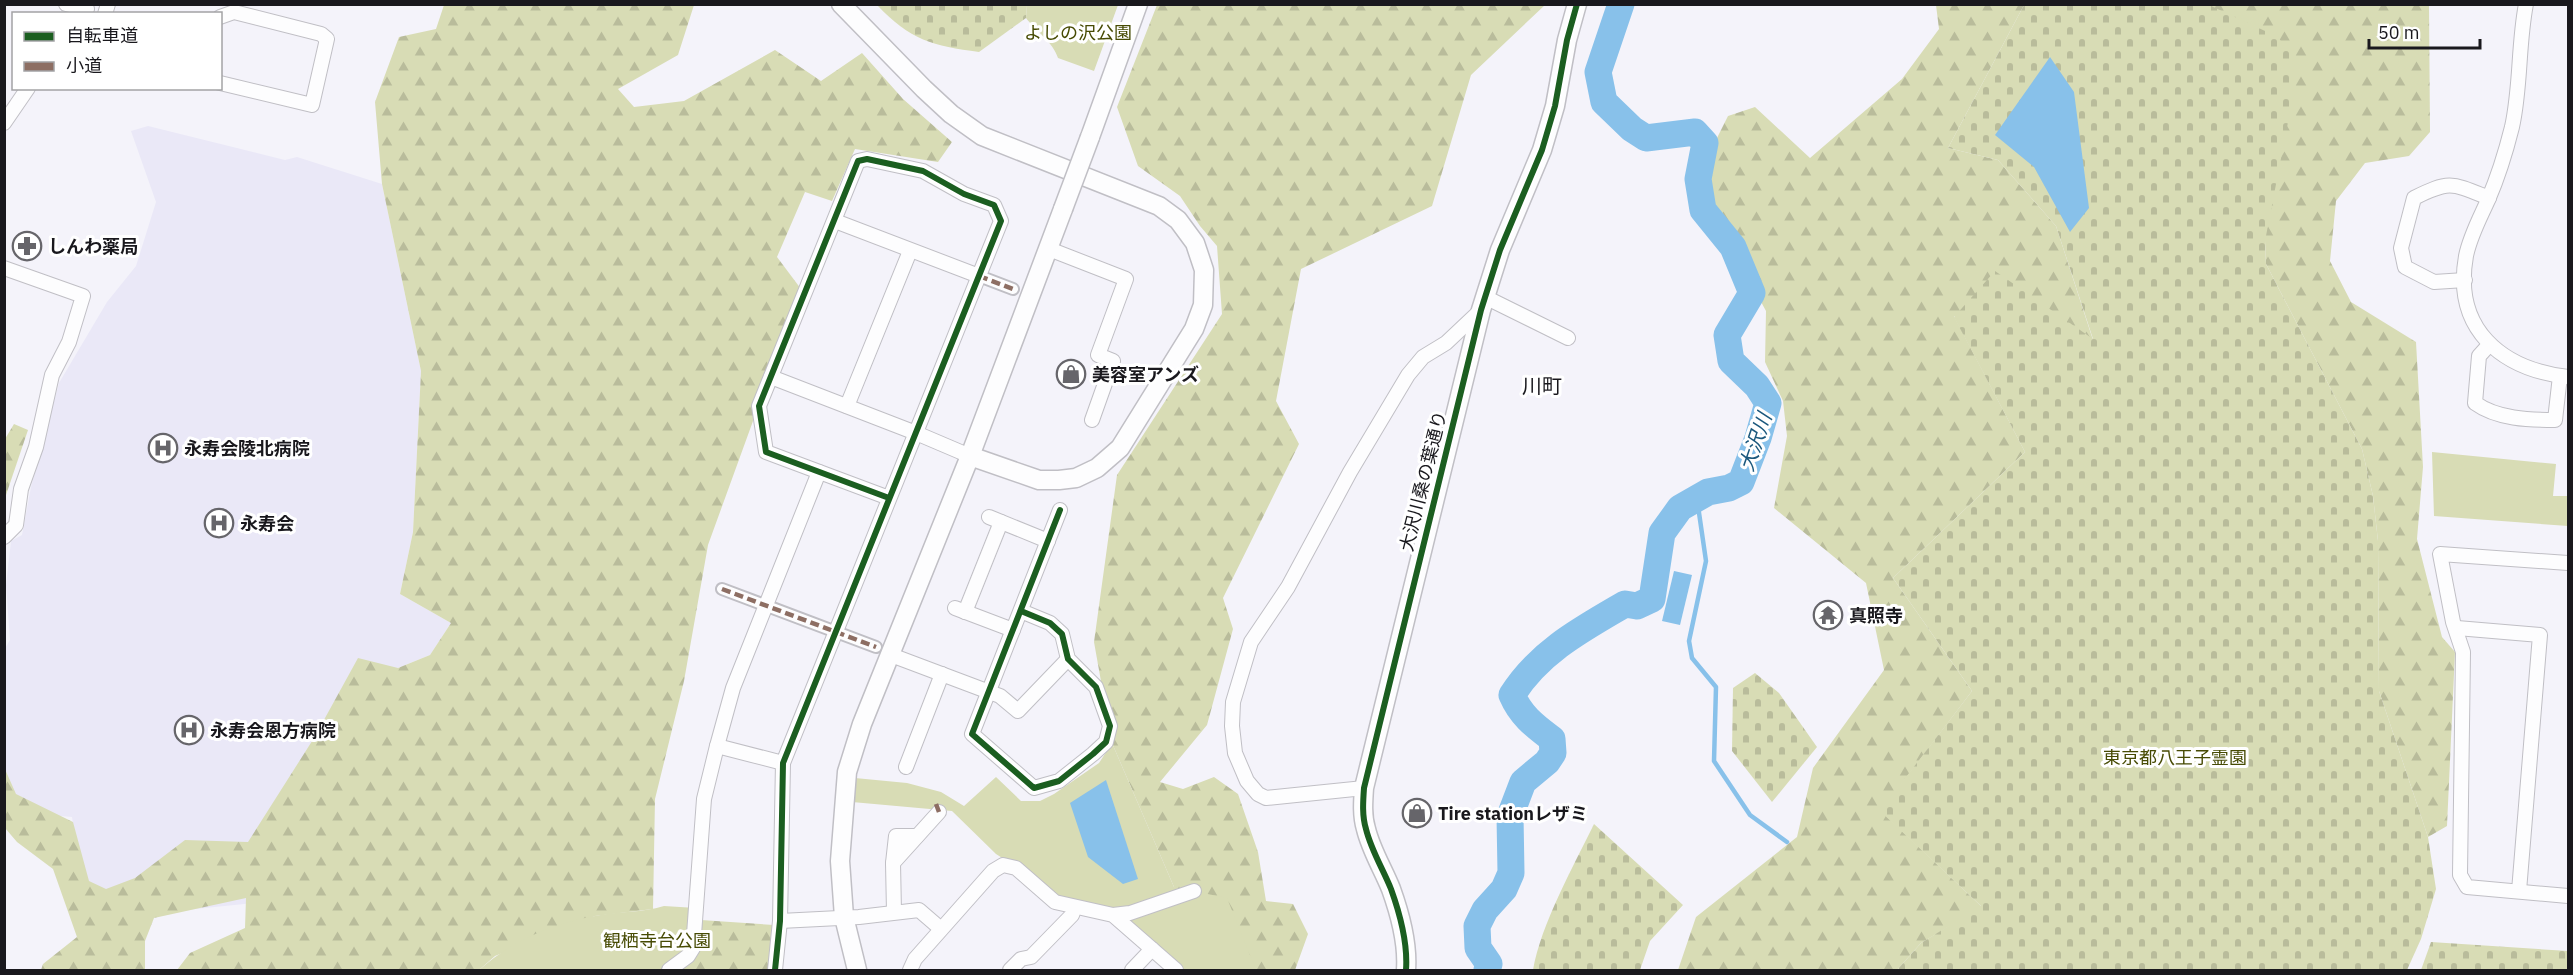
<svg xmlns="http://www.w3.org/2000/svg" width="2573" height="975" font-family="'IBM Plex Sans','Noto Sans JP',sans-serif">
<defs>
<pattern id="forest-firs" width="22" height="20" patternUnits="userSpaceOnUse" patternTransform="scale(1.5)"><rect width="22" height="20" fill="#d8dcb5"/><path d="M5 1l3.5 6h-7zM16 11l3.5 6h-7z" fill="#b9bc9b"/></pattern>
<pattern id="cemetery-stones" width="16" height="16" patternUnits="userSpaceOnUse" patternTransform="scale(1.5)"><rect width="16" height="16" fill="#d8dcb5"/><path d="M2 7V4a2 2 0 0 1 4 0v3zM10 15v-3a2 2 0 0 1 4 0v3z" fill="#b9bc9b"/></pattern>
</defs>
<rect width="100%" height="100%" fill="#f4f3fa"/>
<polygon fill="#eae8f7" points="148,126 285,160 297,157 382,184 421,371 413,532 400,594 451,623 430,655 398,668 254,903 156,913 85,898 72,817 38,814 5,790 4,650 10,640 6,585 11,541 22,535 31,487 59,383 107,302 136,266 156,202 131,131"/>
<g fill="url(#forest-firs)">
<polygon points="444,5 694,5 678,55 618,89 634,107 684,101 775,50 821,81 862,53 903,99 952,142 938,162 855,149 832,201 805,192 777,257 801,289 708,545 684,681 655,799 653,909 595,916 495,956 479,970 177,970 190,953 245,928 246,898 154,918 145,941 145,970 41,970 43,964 77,937 53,869 17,842 5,828 4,767 16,794 73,822 89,881 106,889 135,878 185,840 248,842 314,738 358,658 398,668 430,655 451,623 400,594 413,532 421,371 382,184 375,102 399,37 436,29"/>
<polygon points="1157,5 1545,5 1471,75 1432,206 1301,269 1276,401 1299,444 1223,598 1233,629 1207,725 1160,782 1183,789 1214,777 1238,794 1258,852 1266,901 1293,904 1308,934 1295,970 1240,970 1174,887 1112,743 1094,642 1117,475 1222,314 1217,246 1200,226 1180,196 1138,166 1117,107"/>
<polygon points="1936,5 2024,5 1948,148 1998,160 2056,226 2093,340 1954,316 2025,452 1893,578 1972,691 1881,811 1982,907 1921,943 1897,970 1678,970 1696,917 1797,837 1813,768 1884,670 1866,583 1774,508 1787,436 1783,401 1765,362 1766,311 1704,197 1712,148 1728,116 1755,107 1810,158 1902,79 1939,29"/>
<polygon points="2209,5 2429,5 2430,132 2409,156 2365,163 2336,201 2330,261 2351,302 2416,342 2423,467 2417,539 2442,637 2455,652 2447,826 2428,837 2379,691 2378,541 2373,496 2362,449 2266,264 2265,241"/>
<polygon points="14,424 28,430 5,498 5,439"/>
<polygon points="701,920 774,925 768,970 678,970"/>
</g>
<g fill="url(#cemetery-stones)">
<path d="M 877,5 L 1027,5 L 1026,18 L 979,52 C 933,46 910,40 877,5 Z"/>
<polygon points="2024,5 2209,5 2278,37 2293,58 2294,91 2265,241 2266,264 2362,449 2373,496 2378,541 2379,691 2428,837 2436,889 2421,939 2407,970 1897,970 1921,943 1981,906 1880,811 1972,691 1893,578 2025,452 1954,317 1995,271 2093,339 2056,226 1998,160 1948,148"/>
<polygon points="1755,673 1779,693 1817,747 1772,802 1732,751 1733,688"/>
<path d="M 1594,824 L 1683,905 L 1650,941 L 1640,970 L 1533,970 C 1541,924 1573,867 1594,824 Z"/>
<polygon points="2431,942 2568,951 2568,970 2421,970"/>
</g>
<g fill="#d8dcb5">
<path d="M 1027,5 L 1118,5 L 1094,71 L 1058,58 C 1053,42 1036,31 1026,18 Z"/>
<polygon points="2432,452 2556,464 2553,496 2568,496 2568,526 2434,516"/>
<polygon points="1112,743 1174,887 1227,898 1256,970 1179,970 1114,914 1057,901 1018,868 996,854 952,811 852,802 855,778 907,783 941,792 964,806 996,777 1021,801 1040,801 1054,794 1099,763"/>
<path d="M 664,906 L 696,908 L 693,948 L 669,970 L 479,970 C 510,942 553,923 595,916 C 618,911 642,913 664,906 Z"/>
</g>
<g fill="#88c1ea">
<polygon points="2050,57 2074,92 2089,208 2070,232 2034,167 1995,135"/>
<polygon points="1674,571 1692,575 1680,625 1662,621"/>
<polygon points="1106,780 1138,879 1123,884 1088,857 1070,803"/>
</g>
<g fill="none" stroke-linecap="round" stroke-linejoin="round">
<polyline stroke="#88c1ea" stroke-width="4.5" points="1697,499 1706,561 1689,641 1692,658 1716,687 1714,761 1750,815 1787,842"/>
<path stroke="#88c1ea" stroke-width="27" d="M 1487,970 L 1489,964 L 1478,948 L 1477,926 L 1485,910 L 1504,889 L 1511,873 L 1510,816 L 1523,782 L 1547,762 L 1553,753 L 1552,739 C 1535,726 1521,716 1512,695 C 1539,652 1582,629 1625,604 L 1637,606 L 1652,599 L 1662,533 L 1680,508 L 1708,492 L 1729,488 L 1741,482 L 1758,438 L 1768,403 L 1757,386 L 1731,361 L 1727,335 L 1752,293 L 1733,247 L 1703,210 L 1698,179 L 1705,143 L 1695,132 L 1646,138 L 1632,129 L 1604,102 L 1598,72 L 1621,4"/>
<g stroke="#c0bfc5" stroke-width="14">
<g id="pedestrian">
<polyline points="979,276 1013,289"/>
<polyline points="722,589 876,647"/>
</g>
</g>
<g stroke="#c0bfc5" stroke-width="16">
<g id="minor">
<polyline points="66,4 87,9"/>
<path d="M 2526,4 C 2518,45 2521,87 2512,127 C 2506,151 2498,177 2488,200 C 2480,218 2470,236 2466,256 C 2453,329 2501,369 2568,377"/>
<polyline points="105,14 108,4"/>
<polyline points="220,17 234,12 321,34 327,39 312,105 220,83"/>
<polyline points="4,123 28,88"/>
<polyline points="835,221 979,276"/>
<polyline points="1049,249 1126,279 1098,355 1113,361 1092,420"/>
<polyline points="4,268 83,296 69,342 52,375 36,447 21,489 16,525 4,537"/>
<path d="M 2465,280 L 2434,282 L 2405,267 L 2401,248 L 2414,198 C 2450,180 2452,183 2489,198"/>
<polyline points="1485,297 1568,338"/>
<path d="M 2489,345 L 2479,356 L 2475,403 C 2497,419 2529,420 2555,420 L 2560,376"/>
<polyline points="771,377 916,433 970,456"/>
<polyline points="847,406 910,251"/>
<polyline points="989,517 1048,541"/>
<polyline points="2568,563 2440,554 2453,622 2463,652 2460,875 2467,887 2568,896"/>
<polyline points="955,608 1013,630"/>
<polyline points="1021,611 1050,623 1062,634 1068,659 1096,687 1110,726 1106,742 1093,754 1059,781 1034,788 972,734 1060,510"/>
<polyline points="965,612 1001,522"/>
<polyline points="2457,628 2540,635 2519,891"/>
<polyline points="891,655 1000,696 1018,711 1068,659"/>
<polyline points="717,746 783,763"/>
<polyline points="906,767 942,674"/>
<polyline points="1364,788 1266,798 1258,794 1247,781 1235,753 1232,726 1233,702 1251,642 1288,587 1350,472 1408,375 1423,357 1446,343 1481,310"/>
<polyline points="893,863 896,836 917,836"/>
<polyline points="894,912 893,863 939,812"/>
<polyline points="1113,915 1130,913 1194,891"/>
<polyline points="780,921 859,917 919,910 941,929"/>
<polyline points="1152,949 1176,970"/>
<polyline points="669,970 688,956 693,948 704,799 717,746 733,688 819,472"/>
<polyline points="775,970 780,921 783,763 1001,221 994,205 964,194 923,171 867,159 858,161 759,406 766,452 889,498"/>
<polyline points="910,970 915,959 993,871 1003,865 1016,868 1055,902 1113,915 1152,949 1132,970"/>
<polyline points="1010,970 1021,959 1031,957 1072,915 1075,907"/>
</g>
</g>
<g stroke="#c0bfc5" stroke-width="21">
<g id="tertiary">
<polyline points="841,4 924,89 951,114 982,136 1159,206 1178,220 1195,243 1204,270 1203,305 1194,329 1120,448 1097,468 1076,478 1059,480 1039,480 970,456"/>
<polyline points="1090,137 1138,4"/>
<polyline points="857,970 844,917 840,861 847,772 862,724 970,456 1063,209"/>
<path d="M 1406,970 C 1408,943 1400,914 1391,889 C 1383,869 1371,850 1366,829 C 1362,816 1363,802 1364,788 L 1481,310 L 1500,250 L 1542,150 L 1555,106 L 1567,40 L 1577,4"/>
</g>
</g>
<use href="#pedestrian" stroke="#fdfdfe" stroke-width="10"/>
<use href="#minor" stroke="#fdfdfe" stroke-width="14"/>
<use href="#tertiary" stroke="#fdfdfe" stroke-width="18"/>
<g stroke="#c0bfc5" stroke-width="21" stroke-linecap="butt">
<polyline id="tertiary-bridge" points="1063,209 1090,137"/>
</g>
<use href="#tertiary-bridge" stroke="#fdfdfe" stroke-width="18"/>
<g stroke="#8d6e63" stroke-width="4.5" stroke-dasharray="9 4.5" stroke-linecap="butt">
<polyline points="979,276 1013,289"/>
<polyline points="722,589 876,647"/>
<polyline points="936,804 939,812"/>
</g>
<g stroke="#fff" stroke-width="10">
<g id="cycleway">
<polyline points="1021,611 1050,623 1062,634 1068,659 1096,687 1110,726 1106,742 1093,754 1059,781 1034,788 972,734 1060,510"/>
<polyline points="775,970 780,921 783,763 1001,221 994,205 964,194 923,171 867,159 858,161 759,406 766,452 889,498"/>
<path d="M 1406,970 C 1408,943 1400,914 1391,889 C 1383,869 1371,850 1366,829 C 1362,816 1363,802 1364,788 L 1481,310 L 1500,250 L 1542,150 L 1555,106 L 1567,40 L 1577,4"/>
</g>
</g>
<use href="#cycleway" stroke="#1b5e20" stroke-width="6"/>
</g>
<defs>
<g id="pharmacy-ring" transform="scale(1.5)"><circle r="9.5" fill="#fff" stroke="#66656a" stroke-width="1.5"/><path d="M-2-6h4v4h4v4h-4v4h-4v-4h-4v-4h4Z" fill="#66656a"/></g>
<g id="shop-ring" transform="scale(1.5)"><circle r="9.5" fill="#fff" stroke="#66656a" stroke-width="1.5"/><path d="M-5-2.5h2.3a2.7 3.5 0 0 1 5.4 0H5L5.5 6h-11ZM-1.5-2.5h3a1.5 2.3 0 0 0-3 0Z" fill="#66656a"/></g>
<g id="hospital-ring" transform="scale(1.5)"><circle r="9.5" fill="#fff" stroke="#66656a" stroke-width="1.5"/><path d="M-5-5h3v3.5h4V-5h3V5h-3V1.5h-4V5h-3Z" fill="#66656a"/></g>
<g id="temple-ring" transform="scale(1.5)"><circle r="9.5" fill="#fff" stroke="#66656a" stroke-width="1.5"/><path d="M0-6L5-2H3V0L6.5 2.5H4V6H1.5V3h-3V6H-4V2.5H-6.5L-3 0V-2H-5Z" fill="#66656a"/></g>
</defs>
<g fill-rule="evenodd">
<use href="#pharmacy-ring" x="27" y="246"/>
<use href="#shop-ring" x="1071" y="374"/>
<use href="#hospital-ring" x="163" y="448"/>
<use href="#hospital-ring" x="219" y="523"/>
<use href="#temple-ring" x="1828" y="615"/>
<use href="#hospital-ring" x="189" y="730"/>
<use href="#shop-ring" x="1417" y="813"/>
</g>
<g text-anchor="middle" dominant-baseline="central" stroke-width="6" stroke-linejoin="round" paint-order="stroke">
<g font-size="18" fill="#474b04" stroke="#fff">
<text x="1078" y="32">よしの沢公園</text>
<text x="2175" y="757">東京都八王子霊園</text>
<text x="657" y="940">観栖寺台公園</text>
</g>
<g font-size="18" font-weight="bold" fill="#19181d" stroke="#fff" text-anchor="start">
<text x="48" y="246">しんわ薬局</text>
<text x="1092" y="374">美容室アンズ</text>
<text x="184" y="448">永寿会陵北病院</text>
<text x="240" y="523">永寿会</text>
<text x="1849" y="615">真照寺</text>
<text x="210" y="730">永寿会恩方病院</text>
<text x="1438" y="813">Tire stationレザミ</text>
</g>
<g font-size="18" fill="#19181d" stroke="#fff">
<text transform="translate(1423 481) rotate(-76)">大沢川桑の葉通り</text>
</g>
<g font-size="20" fill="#19181d" stroke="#fff">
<text x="1542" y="385">川町</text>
</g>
<g font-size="20" font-style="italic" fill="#1b587d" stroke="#fff">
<text transform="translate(1755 442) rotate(-71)">大沢川</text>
</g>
</g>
<rect width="2573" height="975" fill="none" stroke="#19181d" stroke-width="12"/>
<rect x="12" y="12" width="210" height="78" fill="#ffffff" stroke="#a3a3a5" stroke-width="1.5"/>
<rect x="24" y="32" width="30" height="9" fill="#1b5e20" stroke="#a3a3a5" stroke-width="1.5"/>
<text x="66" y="42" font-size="18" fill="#19181d">自転車道</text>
<rect x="24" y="62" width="30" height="9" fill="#8d6e63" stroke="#a3a3a5" stroke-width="1.5"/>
<text x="66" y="72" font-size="18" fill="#19181d">小道</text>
<path d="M2369 39v9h111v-9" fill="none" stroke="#19181d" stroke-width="3"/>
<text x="2378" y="39" font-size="18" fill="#19181d" stroke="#ffffff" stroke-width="4.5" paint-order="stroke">50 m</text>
</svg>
